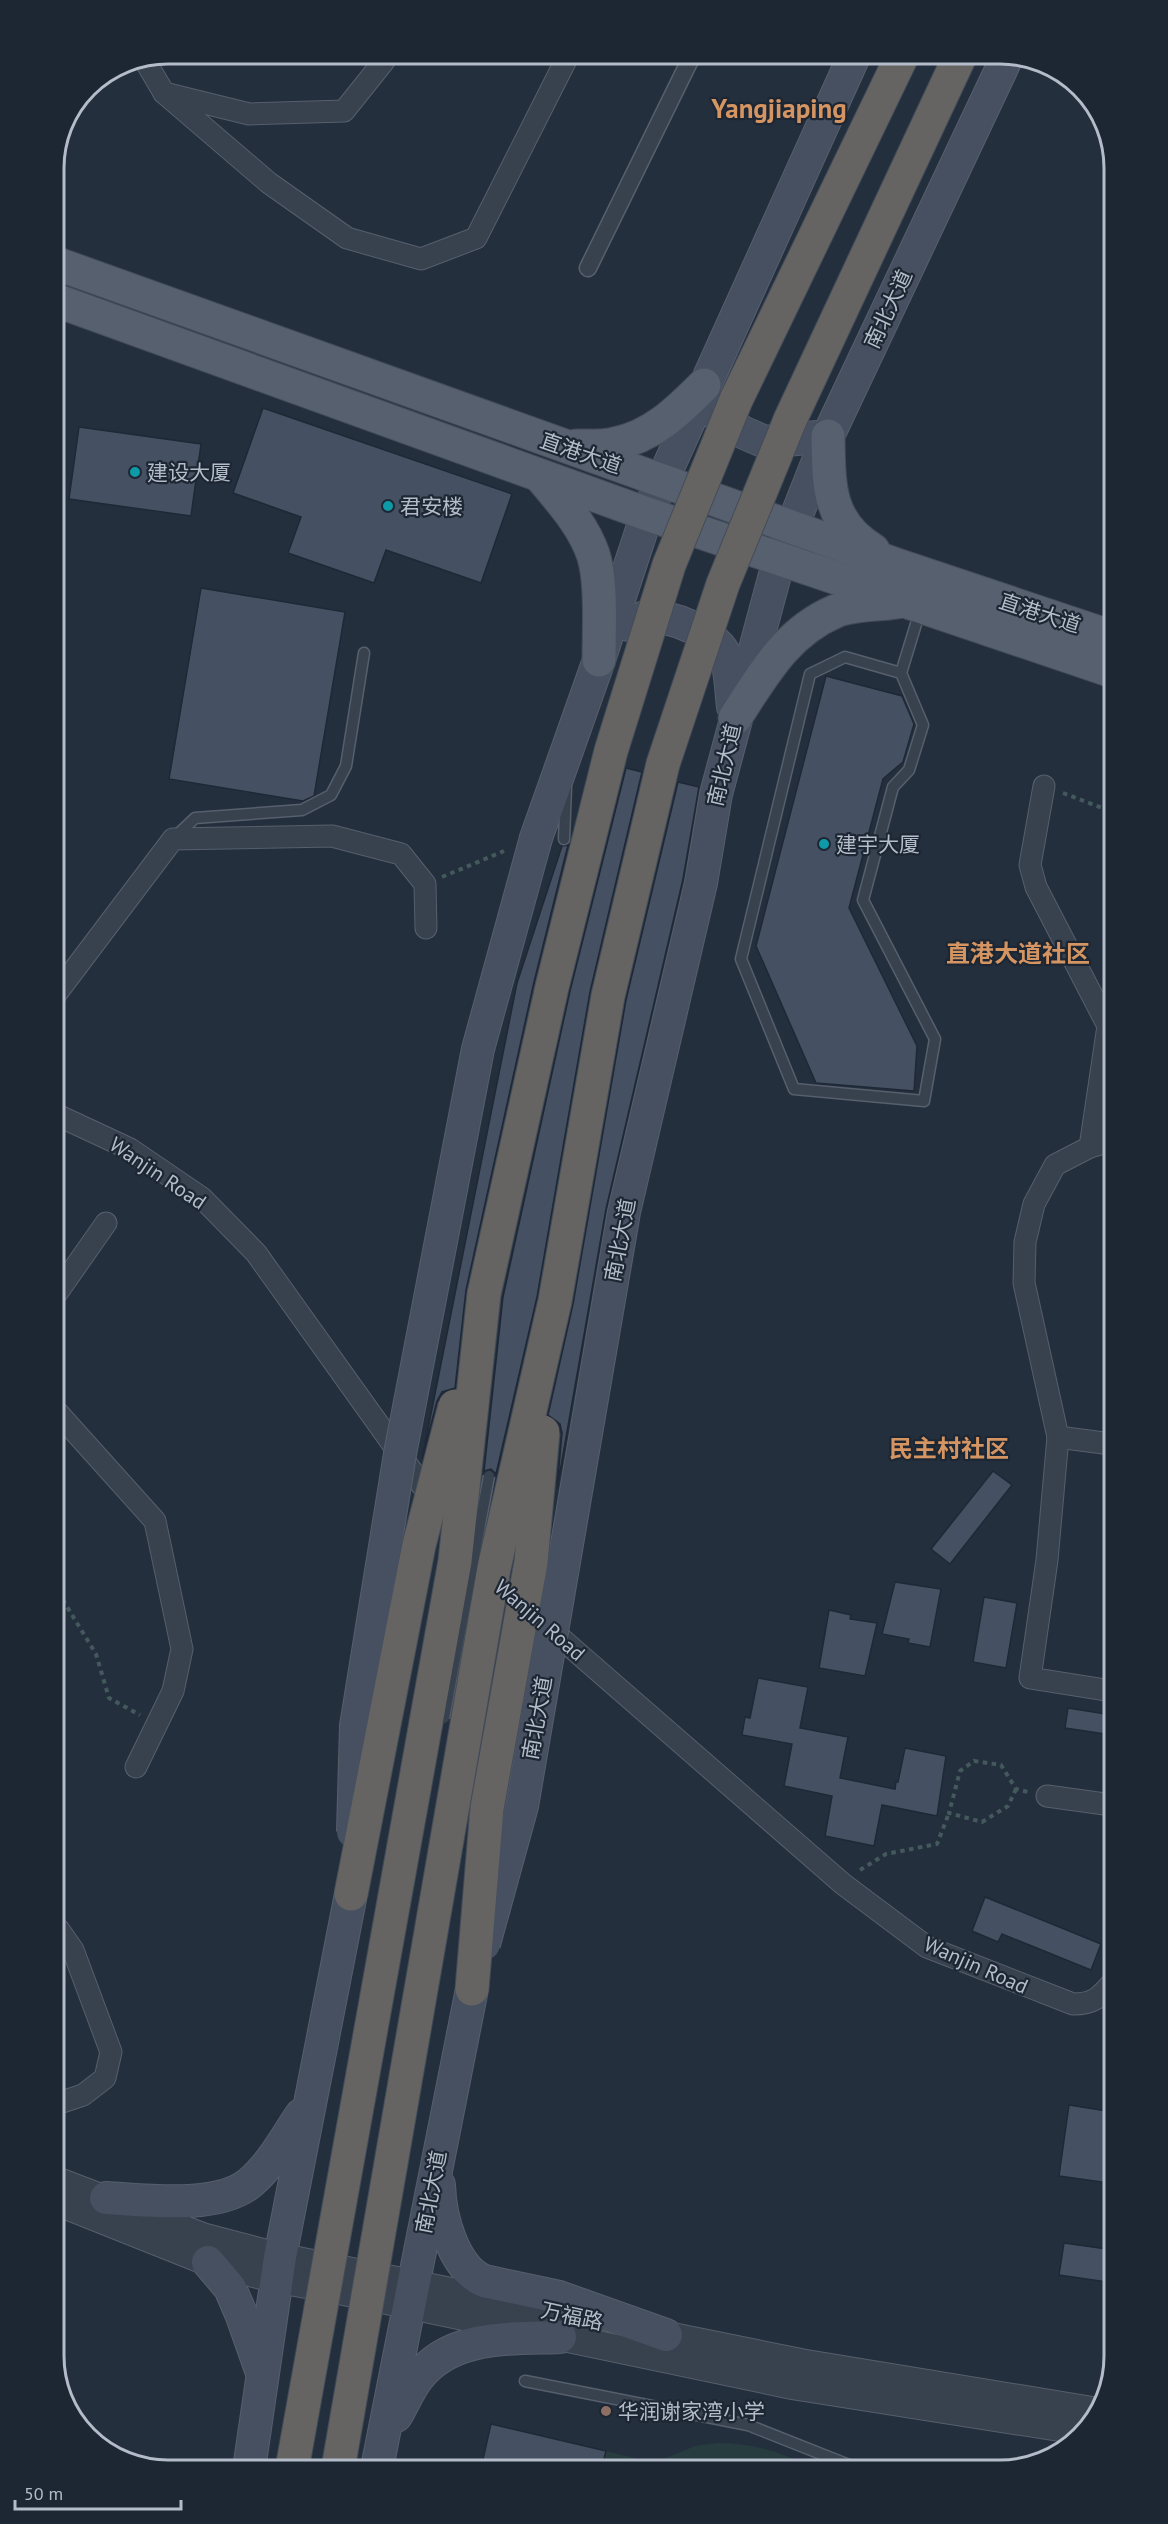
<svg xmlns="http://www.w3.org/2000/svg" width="1168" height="2524" font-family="'PT Sans','Noto Sans SC',sans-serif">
<rect width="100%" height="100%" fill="#242f3e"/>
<path fill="#263c3f" d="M 717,2443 C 750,2443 777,2450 806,2465 L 602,2467 L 606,2451 L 654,2463 L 695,2446 Z"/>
<g fill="#455162" stroke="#1f2835" stroke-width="1.5">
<polygon points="263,408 512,494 481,583 386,550 374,583 288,553 301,517 233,493"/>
<polygon points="79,427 201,444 191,516 69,499"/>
<polygon points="201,588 345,612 314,796 303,801 169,779"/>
<polygon points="826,676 902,696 914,724 903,762 883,779 849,908 917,1046 914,1091 816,1083 756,946"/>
<polygon points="626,768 642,772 590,992 537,1297 496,1474 491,1469 484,1471 503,1297 570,991"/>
<polygon points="678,782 699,787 683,879 606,1209 557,1489 562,1433 560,1424 548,1415 573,1304 626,1000"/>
<polygon points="568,845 534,982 466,1290 455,1388 442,1392 437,1401 422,1459 517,983 562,846"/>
<polygon points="993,1471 1012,1485 950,1564 931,1549"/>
<polygon points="895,1582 941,1589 930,1647 908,1643 909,1639 882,1634"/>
<polygon points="984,1597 1017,1603 1006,1668 973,1662"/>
<polygon points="829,1610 851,1615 850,1619 877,1623 865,1676 819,1668"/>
<polygon points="758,1678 808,1687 800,1728 848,1737 840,1778 895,1789 896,1782 898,1782 905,1748 946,1756 937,1816 882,1805 874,1846 825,1836 832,1796 784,1786 792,1744 742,1735 745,1717 750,1718"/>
<polygon points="1068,1708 1112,1715 1112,1735 1065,1728"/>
<polygon points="985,1897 1101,1944 1091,1970 1002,1934 998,1942 972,1931"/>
<polygon points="1069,2105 1113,2112 1113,2156 1109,2183 1059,2176"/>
<polygon points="1064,2243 1114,2250 1114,2283 1059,2275"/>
<polygon points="491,2424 606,2451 602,2467 481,2468"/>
</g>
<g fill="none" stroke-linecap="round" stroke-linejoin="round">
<g stroke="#565f6c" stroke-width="13">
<g id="service">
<polyline points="901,673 845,657 810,674 741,959 794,1089 924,1101 935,1039 863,900 893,787 909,770 923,725 901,673 920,611"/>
<polyline points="175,837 195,818 302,810 331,795 346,766 364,653"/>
<polyline points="564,839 566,787"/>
<polyline points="525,2381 748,2425 849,2465"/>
</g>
</g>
<g stroke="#565f6c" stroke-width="19">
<polyline id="pedestrian" points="588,268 693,54"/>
</g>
<g stroke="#565f6c" stroke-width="23">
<g id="minor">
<polyline points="144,59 164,93 249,114 344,111 384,61 384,54"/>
<polyline points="164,93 269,183 347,238 421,259 476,238 569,54"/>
<polyline points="1044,786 1030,865 1036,887 1108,1026 1090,1147"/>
<polyline points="56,994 173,839 332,836 401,854 425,884 426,928"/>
<polyline points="57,1115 130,1149 202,1198 256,1253 434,1502"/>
<polyline points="1111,1141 1090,1147 1055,1165 1034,1204 1025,1242 1024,1283 1058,1437 1047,1560 1030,1678 1112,1691"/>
<polyline points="57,1293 106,1223"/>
<polyline points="58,1413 155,1521 182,1649 173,1691 136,1767"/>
<polyline points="1058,1437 1111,1444"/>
<path d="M 486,1573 L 843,1884 L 927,1947 L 1073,2004 C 1094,2004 1100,1997 1113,1982"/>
<polyline points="1047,1796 1112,1805"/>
<polyline points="59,1930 73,1950 111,2052 105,2078 83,2095 59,2103"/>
</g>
</g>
<g stroke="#565f6c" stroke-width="29">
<g id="tertiary">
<polyline points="60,2182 204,2237 280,2257 592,2320"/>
<polyline points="60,2203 208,2262 276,2279 337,2290 795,2386 1082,2431"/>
<polyline points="645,2331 803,2363 1095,2411"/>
</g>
</g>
<g stroke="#565f6c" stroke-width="34">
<g id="secondary">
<polyline points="710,403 712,411 742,432 765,442 828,436"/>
<path d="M 629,625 C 634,622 640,618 646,617 C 669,613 717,634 726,657 C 731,671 731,691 733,707"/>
<polyline points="536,838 599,660 647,514 855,54"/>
<polyline points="701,883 716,794 779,560 828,436 1008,55"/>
<path d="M 439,2185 C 440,2216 453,2268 484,2281 L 559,2297 L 666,2335"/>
<path d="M 106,2198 C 146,2200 219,2210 251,2182 C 272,2164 286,2137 301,2115"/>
<polyline points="208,2262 230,2288 242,2316 261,2370"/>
<path d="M 396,2416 C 403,2404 409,2390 417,2379 C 450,2334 511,2339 560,2337"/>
<polyline points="377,2468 472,1989"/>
<polyline points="249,2469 280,2257 351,1894"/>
</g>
</g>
<g stroke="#414a57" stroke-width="35">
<g id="primary">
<polyline points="55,263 897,565 1109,636"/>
<polyline points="55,300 647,514 1109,670"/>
<path d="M 828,436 C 829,485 827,522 873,550"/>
<path d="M 576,446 C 588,446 602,447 614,444 C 652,437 678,411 704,385"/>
<path d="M 542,478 C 561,501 583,525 593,554 C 602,580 599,631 599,660"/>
<path d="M 735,718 C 763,675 786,632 836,611 C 854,604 878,605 897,602"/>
</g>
</g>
<g stroke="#44595c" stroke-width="4" stroke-dasharray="4.5 4.5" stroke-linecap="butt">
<polyline points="1063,793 1110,811"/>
<polyline points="442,877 504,851"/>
<polyline points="58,1592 96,1654 109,1698 140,1715"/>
<polyline points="1016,1789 1008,1806 982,1822 949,1813 960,1771 974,1761 1001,1765 1016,1789 1028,1792"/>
<polyline points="860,1870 886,1854 937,1844 949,1813"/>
</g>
<use href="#service" stroke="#38414e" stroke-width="10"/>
<use href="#pedestrian" stroke="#38414e" stroke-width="16"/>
<use href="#minor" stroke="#38414e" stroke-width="21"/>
<use href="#tertiary" stroke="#38414e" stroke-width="27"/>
<use href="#secondary" stroke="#465061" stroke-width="32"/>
<use href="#primary" stroke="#56606e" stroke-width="33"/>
<g stroke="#565f6c" stroke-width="13" stroke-linecap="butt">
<polyline id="service-bridge" points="444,1718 489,1476"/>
</g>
<g stroke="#565f6c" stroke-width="34" stroke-linecap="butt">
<g id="secondary-bridge">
<polyline points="353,1832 356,1726 400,1454 478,1049 536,838"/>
<polyline points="484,1944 522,1806 624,1212 701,883"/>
</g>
</g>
<g stroke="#434c59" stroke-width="35" stroke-linecap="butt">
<g id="trunk-bridge">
<polyline points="351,1894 419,1545 455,1406"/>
<polyline points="472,1989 487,1808 531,1562 543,1432"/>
<polyline points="292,2469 455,1561 484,1294 552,987 611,751 669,565 736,400 903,54"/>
<polyline points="338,2469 494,1568 555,1301 608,996 663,764 723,584 790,420 961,54"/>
</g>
</g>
<use href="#service-bridge" stroke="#38414e" stroke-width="10"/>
<use href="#secondary-bridge" stroke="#465061" stroke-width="32"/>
<use href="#trunk-bridge" stroke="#656462" stroke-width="33"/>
</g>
<g fill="#0f9aa8" stroke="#1d2633" stroke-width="2">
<circle cx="135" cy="472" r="6"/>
<circle cx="388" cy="506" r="6"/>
<circle cx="824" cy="844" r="6"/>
</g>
<circle fill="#8d6e63" stroke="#1d2633" stroke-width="2" cx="606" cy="2411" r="6"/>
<g text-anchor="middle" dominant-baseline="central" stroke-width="4.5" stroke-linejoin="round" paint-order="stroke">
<g font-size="21" fill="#b4bcc9" stroke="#1d2633">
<text transform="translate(888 309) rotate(-65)">南北大道</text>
<text transform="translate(581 453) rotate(19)">直港大道</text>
<text transform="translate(1040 613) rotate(18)">直港大道</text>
<text transform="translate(724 765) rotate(-77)">南北大道</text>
<text transform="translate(158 1173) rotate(34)">Wanjin Road</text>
<text transform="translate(620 1240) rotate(-79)">南北大道</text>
<text transform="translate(540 1620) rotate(41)">Wanjin Road</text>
<text transform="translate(537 1718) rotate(-80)">南北大道</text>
<text transform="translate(976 1965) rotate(24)">Wanjin Road</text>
<text transform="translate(431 2192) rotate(-79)">南北大道</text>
<text transform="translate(572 2316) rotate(12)">万福路</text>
</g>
<g font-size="21" fill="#b4bcc9" stroke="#1d2633" text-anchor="start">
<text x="147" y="472">建设大厦</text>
<text x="400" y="506">君安楼</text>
<text x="836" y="844">建宇大厦</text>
<text x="618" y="2411">华润谢家湾小学</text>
</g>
<g font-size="24" font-weight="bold" fill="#d59563" stroke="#1d2633">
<text x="1018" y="953">直港大道社区</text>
<text x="949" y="1448">民主村社区</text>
</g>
<g font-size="27" font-weight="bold" fill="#d59563" stroke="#1d2633">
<text x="779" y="108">Yangjiaping</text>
</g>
</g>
<path d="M0 0H1168V2524H0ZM168 64H1000A104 104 0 0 1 1104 168V2356A104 104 0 0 1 1000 2460H168A104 104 0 0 1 64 2356V168A104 104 0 0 1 168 64Z" fill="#1d2633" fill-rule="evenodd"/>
<path fill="none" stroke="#b4bcc9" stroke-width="3" d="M168 64H1000A104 104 0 0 1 1104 168V2356A104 104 0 0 1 1000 2460H168A104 104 0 0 1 64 2356V168A104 104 0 0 1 168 64Z"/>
<path d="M15 2500v9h166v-9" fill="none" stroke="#b4bcc9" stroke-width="3"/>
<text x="24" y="2500" font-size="18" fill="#b4bcc9" stroke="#1d2633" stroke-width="4.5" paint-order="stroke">50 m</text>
</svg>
